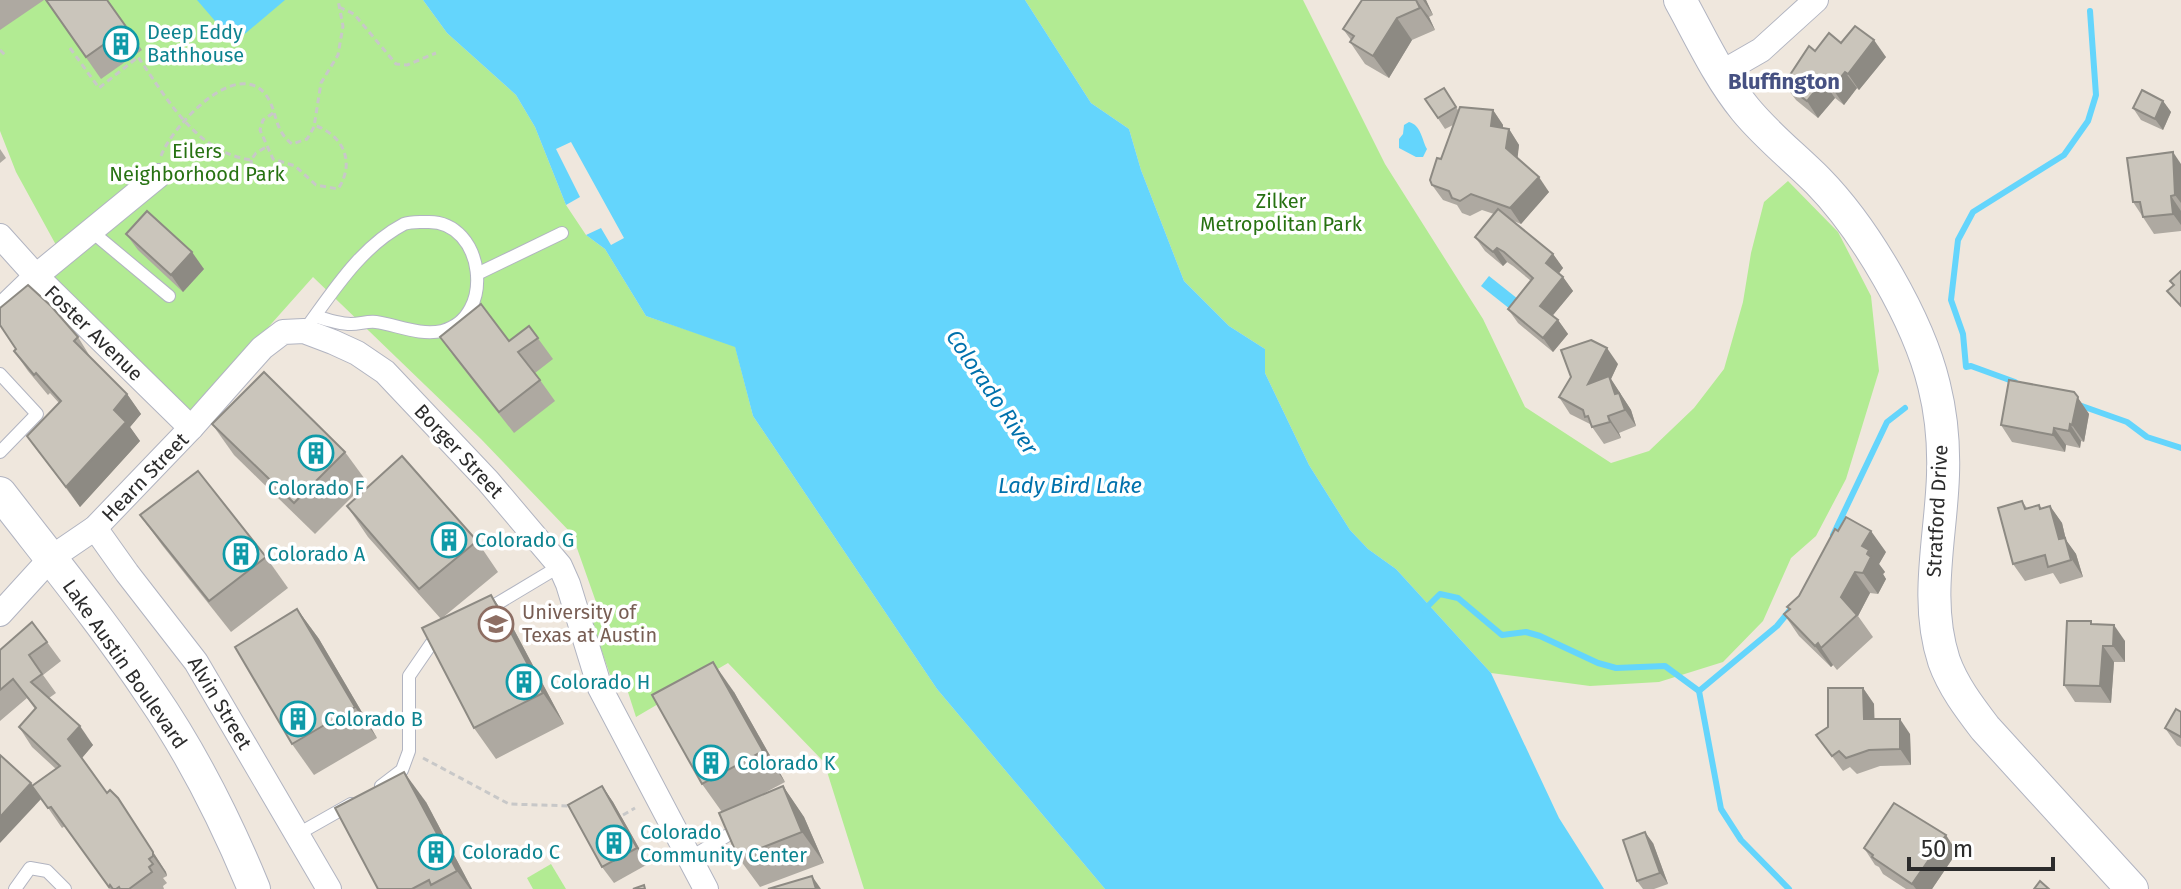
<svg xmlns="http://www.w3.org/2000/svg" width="2181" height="889" font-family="'Fira Sans',sans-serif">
<rect width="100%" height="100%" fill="#efe7dd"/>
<g fill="#b2eb93">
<polygon points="0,0 423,0 447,33 516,95 535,127 566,205 586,235 605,249 646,316 735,346 753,416 937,689 1105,889 864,889 824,762 728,663 636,717 626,686 615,689 592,623 602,619 572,534 481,439 313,277 189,416 30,267 56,245 16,172 0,131"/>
<polygon points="1025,0 1303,0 1385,164 1483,319 1525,407 1611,463 1649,451 1694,408 1724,369 1743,302 1751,253 1764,202 1788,181 1838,232 1871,296 1879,371 1846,479 1816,536 1791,558 1763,621 1723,662 1659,682 1590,686 1491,673 1396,569 1368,549 1350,530 1309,465 1265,373 1265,349 1229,326 1184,281 1141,170 1129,129 1091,103"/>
<polygon points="551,864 566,889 533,889 527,878"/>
</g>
<g fill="#64d5fc">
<polygon points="197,0 285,0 234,43"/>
<polygon points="423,0 1025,0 1091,103 1129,129 1141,170 1184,281 1229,326 1265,349 1265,373 1309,465 1350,530 1368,549 1396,569 1491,673 1559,818 1604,889 1105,889 937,689 753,416 735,347 646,316 605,249 586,235 601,228 611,245 624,238 571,142 556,149 580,197 566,205 535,127 516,95 447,33"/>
<path d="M 1409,122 C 1421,125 1422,140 1427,149 L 1423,157 L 1416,157 L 1399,148 L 1399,139 L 1403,134 L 1404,125 Z"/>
<polygon points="1489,276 1523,303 1515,313 1481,286"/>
</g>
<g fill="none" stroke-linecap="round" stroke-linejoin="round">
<g stroke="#64d5fc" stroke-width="6">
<polyline points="2015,382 1971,366 1966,367 1963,334 1951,300 1958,240 1973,212 2064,155 2088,121 2096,95 2090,11"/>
<polyline points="2079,405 2127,422 2147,437 2181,448"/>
<polyline points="1833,535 1887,422 1905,408"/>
<polyline points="1424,610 1440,594 1458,598 1502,635 1526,632 1540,636 1598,663 1616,668 1665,666 1699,691 1721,809 1741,840 1789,889"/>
<polyline points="1699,691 1777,626 1790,610"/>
</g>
<g stroke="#b1b4c1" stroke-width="14">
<g id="lane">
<polyline points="91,231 169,296"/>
<polyline points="477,274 562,233"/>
<path d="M 304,331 C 332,293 360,247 404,224 C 411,221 420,222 428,222 C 485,221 496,318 442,331 C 420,336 397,325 376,322 C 367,321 360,324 351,324 C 339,324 327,320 315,316"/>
<polyline points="0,374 37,414 0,452"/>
<polyline points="485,611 560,566"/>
<polyline points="381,786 402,770 409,751 409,676 431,644 442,637"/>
<polyline points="298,834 351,804"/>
<polyline points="691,857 740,828"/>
<polyline points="15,889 30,868 47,871 65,889"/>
</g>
</g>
<g stroke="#b1b4c1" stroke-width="26">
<g id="street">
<polyline points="1721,73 1761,50 1816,0"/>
<polyline points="0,236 36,276 191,428"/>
<polyline points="0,311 36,276 158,176"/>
<polyline points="95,528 127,573 196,662 329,889"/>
<polyline points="0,614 51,558 95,528 191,428 262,348 283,332 304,331 333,342 357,353 385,372 488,481 560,566 568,584 600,688 706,889"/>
</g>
</g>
<g stroke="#b1b4c1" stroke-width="34">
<g id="secondary">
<path d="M 1680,0 C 1700,36 1718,76 1745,109 C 1767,136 1794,157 1818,181 C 1865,229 1918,319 1934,385 C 1941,413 1944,446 1943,475 C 1941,538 1924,600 1944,661 C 1953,686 1969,707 1985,728 L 2132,889"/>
<path d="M 0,493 C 51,559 105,625 151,694 C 193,755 226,821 254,889"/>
</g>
</g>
<g stroke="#c8c8c8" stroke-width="3" stroke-dasharray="6 4" stroke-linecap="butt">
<polyline points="339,7 354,14 396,64 407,65 436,53"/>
<path d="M 70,48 L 99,88 L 138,57 C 168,100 196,152 251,160 L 256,153 L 268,146"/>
<polyline points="0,50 6,56"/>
<path d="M 273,113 L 263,120 L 260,130 L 273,159 L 295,166 L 316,185 L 338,189 C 356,162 343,135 314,125"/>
<path d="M 161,156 C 171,128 236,56 266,95 C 278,112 273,129 292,144 L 307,139 L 314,127 L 321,83 L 338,55 L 343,26 L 338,0"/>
<polyline points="251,160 253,175 262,181"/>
<polyline points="423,758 509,804 571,806"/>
<polyline points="623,815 635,808"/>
</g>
<use href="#lane" stroke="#fff" stroke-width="12"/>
<use href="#street" stroke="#fff" stroke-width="24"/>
<use href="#secondary" stroke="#fff" stroke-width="32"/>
</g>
<g fill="#aea9a1">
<polygon points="0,0 44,0 0,30"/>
<polygon points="46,0 107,0 142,50 101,79"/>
<polygon points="1362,0 1426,0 1433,15 1429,17 1435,30 1412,40 1389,78 1365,64 1350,42 1351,40 1343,29"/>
<polygon points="1841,43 1886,57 1859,90 1857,88 1844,105 1835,98 1818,118 1796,100 1784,84 1815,51"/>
<polygon points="1444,88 1458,110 1493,110 1503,125 1503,128 1509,129 1519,145 1517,158 1549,192 1521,224 1511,220 1553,254 1563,268 1559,273 1563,277 1573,291 1552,316 1558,320 1568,334 1553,352 1518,323 1508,309 1531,281 1513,266 1507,262 1503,266 1485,251 1475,237 1494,214 1482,210 1470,216 1462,213 1457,205 1443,200 1432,185 1453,125 1445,129 1425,99"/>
<polygon points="2163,101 2171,112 2163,130 2141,120 2133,108"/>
<polygon points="0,149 6,158 0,163"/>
<polygon points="2181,164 2181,231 2154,234 2133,202"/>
<polygon points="126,234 204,269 183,292 138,250"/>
<polygon points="529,326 553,359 535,373 555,401 514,433 455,358 440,337 509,341"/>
<polygon points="78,337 91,358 127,394 141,414 130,427 140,441 80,507 27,436 59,403 50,393 48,395 28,371 14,351"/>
<polygon points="1618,364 1611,379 1631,410 1636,426 1619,433 1621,438 1604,444 1590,424 1570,414 1559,397"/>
<polygon points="2074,392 2089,414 2084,442 2081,441 2080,448 2066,445 2065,452 2012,442 2001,425"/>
<polygon points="212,424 345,452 367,482 315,534 234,455"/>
<polygon points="2022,501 2027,508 2039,505 2042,509 2050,506 2062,523 2066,540 2076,554 2083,577 2060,584 2053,573 2025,581 2013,564"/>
<polygon points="347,506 477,541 498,572 441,619 491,595 512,626 564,724 496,759 474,728 441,619 368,537"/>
<polygon points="140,515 266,557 288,588 231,632 162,545"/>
<polygon points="1886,552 1879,564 1885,572 1883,574 1886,579 1878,594 1870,593 1858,616 1873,637 1837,670 1833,665 1831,667 1799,636 1784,614 1789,609 1787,607"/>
<polygon points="297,609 319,639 377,738 314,775 292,744"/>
<polygon points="2093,624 2125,641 2125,662 2114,662 2111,703 2075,702 2064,685"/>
<polygon points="47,642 61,661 43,675 56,693 49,698 93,745 82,758 107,793 118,798 166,872 167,876 163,878 167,883 163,886 164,889 110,889 65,826 62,828 33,786 56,769 32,747 19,727 35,709 27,698 0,721 0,650"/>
<polygon points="1863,688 1874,704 1874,719 1910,734 1911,765 1880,766 1857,774 1850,767 1843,771 1816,735 1828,727"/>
<polygon points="734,692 785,782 753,799 783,786 804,817 824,863 760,887 738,857 722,812 702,784"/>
<polygon points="2165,728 2181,737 2181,747 2177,745"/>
<polygon points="602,786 613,802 648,864 614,883 602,867"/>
<polygon points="426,802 472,889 378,889"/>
<polygon points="1653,843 1668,884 1654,889 1643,889 1637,881"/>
<polygon points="1864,848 1957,852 1932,889 1906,889 1883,874 1879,867 1875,865"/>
</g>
<g fill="#8d8a83">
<polygon points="1416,0 1429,17 1435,30 1420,8"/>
<polygon points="1423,0 1426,0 1433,15"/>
<polygon points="1397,18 1412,40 1389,78 1373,56"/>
<polygon points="1874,40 1886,57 1859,90 1848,74"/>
<polygon points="1845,72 1857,88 1844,105 1832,88"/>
<polygon points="1823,81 1835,98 1818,118 1807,101"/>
<polygon points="2163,101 2171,112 2163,130 2155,119"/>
<polygon points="1493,110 1503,125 1502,142 1491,126"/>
<polygon points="1509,129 1519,145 1517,163 1506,148"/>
<polygon points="2173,152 2181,164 2181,203 2175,195"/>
<polygon points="1539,177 1549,192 1521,224 1510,208"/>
<polygon points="2171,196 2181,211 2181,225 2173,214"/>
<polygon points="1497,248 1507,262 1503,266 1493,252"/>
<polygon points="192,252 204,269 183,292 171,275"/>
<polygon points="1553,254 1563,268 1556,277 1546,263"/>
<polygon points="1563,277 1573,291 1549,320 1540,306"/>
<polygon points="1558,320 1568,334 1553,352 1543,338"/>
<polygon points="1607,348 1618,364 1611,379 1631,410 1636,426 1625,410 1588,384"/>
<polygon points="2074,392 2089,414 2084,442 2072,425"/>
<polygon points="127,394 141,414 130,427 140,441 80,507 66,487 114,410"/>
<polygon points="1608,416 1619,433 1621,438 1610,422"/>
<polygon points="2070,424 2081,441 2080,448 2069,431"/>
<polygon points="2054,428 2066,445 2065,452 2053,435"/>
<polygon points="2050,506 2062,523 2066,540 2076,554 2083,577 2059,539"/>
<polygon points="1871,531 1886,552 1879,564 1885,572 1883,574 1886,579 1878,594 1863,573 1862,546"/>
<polygon points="1855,572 1870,593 1858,616 1841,597"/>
<polygon points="491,595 512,626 564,724 543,693"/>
<polygon points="297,609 319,639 377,738 355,707"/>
<polygon points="2114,625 2125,641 2125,662 2113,646"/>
<polygon points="1818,643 1833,665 1831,667 1815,646"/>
<polygon points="2103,646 2114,662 2111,703 2100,686"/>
<polygon points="713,662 734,692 785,782 763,751"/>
<polygon points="1863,688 1874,704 1875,734 1864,719"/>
<polygon points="1900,719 1910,734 1911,765 1900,749"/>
<polygon points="80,726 93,745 81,759 68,739"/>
<polygon points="404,772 426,802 472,889 470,889 457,871"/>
<polygon points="31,783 42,798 0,843 0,817"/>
<polygon points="602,786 613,802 648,864 637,848"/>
<polygon points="783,786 804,817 824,863 802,832"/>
<polygon points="118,798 166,872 167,876 153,856"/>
<polygon points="1645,832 1653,843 1668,884 1660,873"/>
<polygon points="1946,835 1957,852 1932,889 1916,889 1912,884"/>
<polygon points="812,876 821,889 816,889"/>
</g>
<g fill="#cac5bb" stroke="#8d8a83" stroke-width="2">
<polygon points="46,0 107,0 127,28 86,57"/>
<polygon points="1362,0 1416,0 1420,8 1397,18 1373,56 1350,42 1354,36 1343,29"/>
<polygon points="1855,26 1874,40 1848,74 1845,72 1832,88 1823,81 1807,101 1784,84 1809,46 1815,51 1829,33 1841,43"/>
<polygon points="1444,88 1456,107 1438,118 1425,99"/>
<polygon points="2142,90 2163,101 2155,119 2133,108"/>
<polygon points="1460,107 1493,110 1491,126 1509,129 1506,148 1539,177 1510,208 1471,194 1460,201 1452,198 1449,191 1432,185 1430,180 1437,158 1441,159"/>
<polygon points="2173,152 2175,195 2171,196 2173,214 2143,217 2140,202 2133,202 2127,158"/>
<polygon points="1498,209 1553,254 1546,263 1563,277 1540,306 1558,320 1543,338 1508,309 1533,278 1504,252 1497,248 1493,252 1475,237"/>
<polygon points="147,211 192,252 171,275 126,234"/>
<polygon points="2181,271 2181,306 2167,291 2174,285 2170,281"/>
<polygon points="28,285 51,306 78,337 74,341 127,394 114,410 126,422 66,487 27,436 61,401 36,373 34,375 14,351 16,349 0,325 0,308"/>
<polygon points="481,304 509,341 529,326 538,338 518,352 540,380 499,412 440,337"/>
<polygon points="1591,340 1607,348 1588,384 1609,376 1615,394 1619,393 1625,410 1608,416 1610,422 1592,427 1588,416 1585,417 1583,410 1559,397 1571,377 1561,350"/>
<polygon points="264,372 345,452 294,503 212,424"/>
<polygon points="2009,380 2074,392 2078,397 2072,425 2070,424 2069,431 2054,428 2053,435 2001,425"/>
<polygon points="402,456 477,541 419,589 347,506"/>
<polygon points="198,471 266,557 209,601 140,515"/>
<polygon points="2022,501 2025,509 2039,505 2040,509 2050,506 2059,539 2065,538 2071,560 2048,567 2045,555 2013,564 1998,508"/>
<polygon points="1846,517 1871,531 1862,546 1869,550 1867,554 1871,557 1863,573 1855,572 1841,597 1857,615 1821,648 1818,643 1815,646 1784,614 1790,609 1787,607 1799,596 1835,529 1838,531"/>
<polygon points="491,595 543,693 474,728 422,628"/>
<polygon points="297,609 355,707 292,744 235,647"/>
<polygon points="2067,621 2091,621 2091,624 2114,625 2113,646 2103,646 2100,686 2064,685"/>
<polygon points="32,622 47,642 29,655 42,674 31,682 80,726 68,739 107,793 110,790 118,798 153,852 153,856 149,859 153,864 149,867 152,872 129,889 120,889 119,887 116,889 113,889 110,885 109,887 51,807 48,808 32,786 60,766 19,727 36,708 13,679 0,690 0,650"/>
<polygon points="713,662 763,751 702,784 652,695"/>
<polygon points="1828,688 1863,688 1864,719 1900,719 1900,749 1869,750 1846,758 1839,751 1832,756 1816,735 1828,727"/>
<polygon points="2176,709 2181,712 2181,737 2165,728"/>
<polygon points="0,755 31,783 0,817"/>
<polygon points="404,772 457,871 431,885 429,880 412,889 378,889 335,808"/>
<polygon points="602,786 637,848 602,867 568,805"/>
<polygon points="783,786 802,832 738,857 719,813"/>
<polygon points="1894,803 1946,835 1912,884 1872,857 1873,855 1864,848"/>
<polygon points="1645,832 1660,873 1637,881 1623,840"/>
<polygon points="812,876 816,889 768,889"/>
<polygon points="2040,881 2049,889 2034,889"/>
<polygon points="644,885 645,889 633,889"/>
</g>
<defs>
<g id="building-ring" transform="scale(1.8)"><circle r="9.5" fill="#fff" stroke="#0f9aa8" stroke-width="1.5"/><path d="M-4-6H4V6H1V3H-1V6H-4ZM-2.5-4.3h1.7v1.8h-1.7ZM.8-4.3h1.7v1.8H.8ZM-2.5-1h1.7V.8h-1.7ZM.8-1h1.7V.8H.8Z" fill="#0f9aa8"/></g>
<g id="university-ring" transform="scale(1.8)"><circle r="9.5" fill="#fff" stroke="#8d6e63" stroke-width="1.5"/><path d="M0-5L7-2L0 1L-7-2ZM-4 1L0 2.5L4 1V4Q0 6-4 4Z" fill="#8d6e63"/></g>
</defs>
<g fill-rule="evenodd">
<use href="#building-ring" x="121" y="44"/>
<use href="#building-ring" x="316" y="453"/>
<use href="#building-ring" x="449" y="540"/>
<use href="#building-ring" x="241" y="554"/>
<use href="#university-ring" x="496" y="624"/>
<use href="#building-ring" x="524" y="682"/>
<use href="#building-ring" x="298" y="719"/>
<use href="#building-ring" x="711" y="763"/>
<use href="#building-ring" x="614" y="843"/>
<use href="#building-ring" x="436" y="852"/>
</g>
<g text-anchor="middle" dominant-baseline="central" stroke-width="7" stroke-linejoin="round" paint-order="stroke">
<g font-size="20" fill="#0d838f" stroke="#fff" text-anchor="start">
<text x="147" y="32">Deep Eddy<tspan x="147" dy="23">Bathhouse</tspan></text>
<text x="316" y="488" text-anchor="middle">Colorado F</text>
<text x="475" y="540">Colorado G</text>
<text x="267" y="554">Colorado A</text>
<text x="550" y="682">Colorado H</text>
<text x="324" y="719">Colorado B</text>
<text x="737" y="763">Colorado K</text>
<text x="640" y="832">Colorado<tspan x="640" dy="23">Community Center</tspan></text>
<text x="462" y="852">Colorado C</text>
</g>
<g font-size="20" fill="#277212" stroke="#fff">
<text x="197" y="151">Eilers<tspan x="197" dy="23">Neighborhood Park</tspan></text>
<text x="1281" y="201">Zilker<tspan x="1281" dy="23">Metropolitan Park</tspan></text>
</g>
<g font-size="20" fill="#2c2c2c" stroke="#fff">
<text transform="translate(94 333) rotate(44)">Foster Avenue</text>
<text transform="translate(459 451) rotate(47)">Borger Street</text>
<text transform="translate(145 477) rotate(-46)">Hearn Street</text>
<text transform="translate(1937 511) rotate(-87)">Stratford Drive</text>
<text transform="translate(125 664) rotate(55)">Lake Austin Boulevard</text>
<text transform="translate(220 703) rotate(59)">Alvin Street</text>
</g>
<g font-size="20" fill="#785e54" stroke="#fff" text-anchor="start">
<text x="522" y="612">University of<tspan x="522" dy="23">Texas at Austin</tspan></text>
</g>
<g font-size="22" font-weight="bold" fill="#465182" stroke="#fff">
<text x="1784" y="81">Bluffington</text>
</g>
<g font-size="22" font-style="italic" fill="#0071ac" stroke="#fff">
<text transform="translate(992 392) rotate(56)">Colorado River</text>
<text x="1070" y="485">Lady Bird Lake</text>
</g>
</g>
<path d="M1909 857v12h144v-12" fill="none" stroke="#2c2c2c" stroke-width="4"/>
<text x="1921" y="857" font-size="24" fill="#2c2c2c" stroke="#ffffff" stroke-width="6" paint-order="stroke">50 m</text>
</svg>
